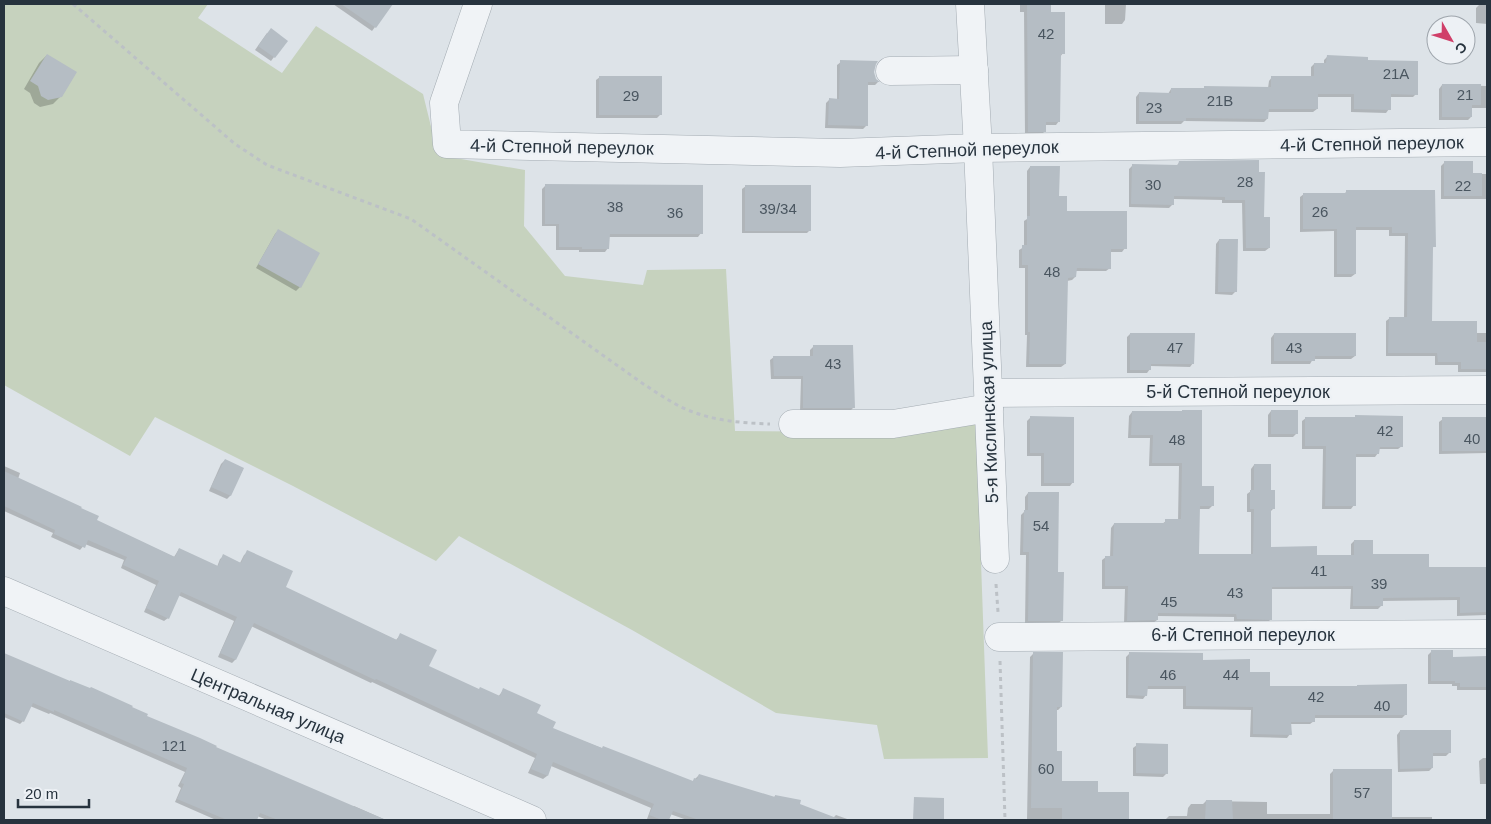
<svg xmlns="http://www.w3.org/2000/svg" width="1491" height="824" font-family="Arial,sans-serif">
<rect width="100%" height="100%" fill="#dde3e8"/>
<polygon fill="#c6d2be" points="4,4 208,4 198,18 282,73 316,26 423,94 438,155 525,170 524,226 565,276 643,285 647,270 726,269 735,431 889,432 976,422 988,758 884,759 877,725 776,713 632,630 459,536 436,561 293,486 155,417 130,456 4,385"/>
<g fill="#0003">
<polygon points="333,4 392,4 372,31"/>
<polygon points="1020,4 1050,4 1050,13 1063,53 1060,57 1059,121 1056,125 1045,125 1045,131 1042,134 1025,135 1024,12 1020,12"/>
<polygon points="1105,4 1126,4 1125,20 1122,24 1105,24"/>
<polygon points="1480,4 1487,4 1487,24 1476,23 1476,8"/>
<polygon points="267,33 286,41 271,61 255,50"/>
<polygon points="47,55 61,96 53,104 40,107 34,103 30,93 24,89 39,63"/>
<polygon points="1327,57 1367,61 1416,94 1413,97 1390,97 1389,109 1386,113 1351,112 1351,97 1317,97 1317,109 1313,112 1267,112 1267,119 1264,122 1184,121 1181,124 1136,124 1136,97 1139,93 1168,94 1171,89 1268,88 1269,81 1272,77 1311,77 1311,67 1314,64 1324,64 1324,60"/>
<polygon points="841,62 873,72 875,79 878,82 875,85 867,85 866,126 863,129 825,128 826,103 829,100 837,100 837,65"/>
<polygon points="600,77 660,115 657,118 596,118 596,80"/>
<polygon points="1442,85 1487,86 1487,108 1471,108 1471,117 1468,120 1439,120 1439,89"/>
<polygon points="1258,162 1263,218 1269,248 1265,251 1243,251 1242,203 1222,203 1222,200 1173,199 1173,204 1169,208 1129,207 1129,169 1132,166 1176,166 1179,163"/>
<polygon points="1445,162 1471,174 1487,174 1487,212 1487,199 1441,199 1441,166"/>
<polygon points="1030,167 1058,197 1066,213 1125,248 1122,252 1110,252 1110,268 1106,271 1075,271 1075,277 1072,280 1067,281 1065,364 1061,367 1026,367 1027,335 1025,335 1025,268 1019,268 1019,250 1024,247 1024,221 1027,219 1027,171"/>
<polygon points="545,186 701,233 698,237 608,237 608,248 605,252 579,252 579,250 556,250 556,226 542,226 542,189"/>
<polygon points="746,186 810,230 807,233 742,233 742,189"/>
<polygon points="1347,191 1434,246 1432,249 1431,322 1476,333 1487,333 1487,372 1458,372 1458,365 1435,365 1435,356 1386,356 1386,321 1390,318 1404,318 1405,236 1389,236 1389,230 1354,230 1355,274 1351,277 1334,277 1334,231 1300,232 1300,197 1304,194 1344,194"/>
<polygon points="278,231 300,287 296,291 256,268 275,234"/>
<polygon points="1219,240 1236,291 1232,295 1215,294 1216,244"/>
<polygon points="1130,334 1193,363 1190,367 1150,366 1150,369 1147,373 1127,373 1127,337"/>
<polygon points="1274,334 1355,356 1351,359 1313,359 1310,364 1271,364 1271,338"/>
<polygon points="814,346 853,408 850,411 800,411 801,379 771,379 770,360 774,357 810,357 810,350"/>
<polygon points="1271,411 1297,433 1293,437 1268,437 1268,415"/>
<polygon points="1132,412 1181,413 1200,487 1213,505 1209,509 1199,509 1198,555 1251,555 1251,512 1247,512 1247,494 1251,491 1251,469 1254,465 1270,491 1274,508 1270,512 1270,548 1316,556 1351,556 1351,544 1354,541 1372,556 1428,569 1487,568 1487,615 1457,616 1457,600 1382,601 1382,605 1378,609 1350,609 1351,589 1271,589 1271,619 1267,623 1234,622 1234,617 1157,616 1157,620 1153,623 1124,623 1125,589 1102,589 1102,560 1106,557 1110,557 1111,528 1114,524 1162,524 1166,521 1178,521 1179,466 1149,466 1150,438 1128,438 1129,416"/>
<polygon points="1031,417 1073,482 1070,486 1041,486 1041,456 1027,456 1027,421"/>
<polygon points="1306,418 1402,446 1398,449 1378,449 1378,453 1375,457 1354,457 1354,505 1351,509 1322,509 1323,449 1302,449 1302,421"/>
<polygon points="1487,418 1487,453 1439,454 1439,422 1443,419"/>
<polygon points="225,460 243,469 230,496 227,499 209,491 221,464"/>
<polygon points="4,466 20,473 18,479 96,521 174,557 179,549 217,567 220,559 224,556 240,563 244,555 248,552 284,588 396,640 401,634 427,667 478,690 498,697 504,689 535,713 551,729 692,782 699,775 773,798 775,796 833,818 836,815 850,820 687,820 670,814 668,820 650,820 647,819 651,808 551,766 547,776 543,779 528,773 535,758 372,682 371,683 251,626 235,660 232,663 218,657 234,621 178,595 168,618 164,621 144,612 156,585 121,568 124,560 85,544 80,550 51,537 53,533 4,511"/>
<polygon points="1028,493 1057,574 1062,620 1058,624 1025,624 1026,555 1020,555 1021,515 1025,511 1025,497"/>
<polygon points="1432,651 1452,658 1487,658 1487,690 1457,690 1457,686 1452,686 1452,684 1428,684 1428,655"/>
<polygon points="1130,653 1201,661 1249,673 1269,687 1405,715 1402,718 1314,718 1314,721 1310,724 1290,724 1290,734 1287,738 1250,737 1251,710 1183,709 1183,689 1147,689 1146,695 1143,699 1126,698 1126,657"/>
<polygon points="4,654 131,708 145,716 215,748 353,807 354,806 386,820 267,820 257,816 255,820 216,820 175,802 181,788 178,786 185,772 50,713 49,714 30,706 23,721 20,724 4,717"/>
<polygon points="1033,654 1061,707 1058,710 1055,710 1055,752 1060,782 1097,794 1128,819 1127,820 1027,820 1030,657"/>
<polygon points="1400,731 1450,752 1446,756 1432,756 1432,768 1429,771 1398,772 1397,735"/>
<polygon points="1137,745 1167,773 1163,777 1133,776 1133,748"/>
<polygon points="1483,758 1487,758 1487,784 1480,784 1479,761"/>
<polygon points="1333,771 1391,817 1432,817 1432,820 1165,820 1169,816 1187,816 1188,808 1191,804 1203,804 1206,801 1267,802 1267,814 1330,814 1330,774"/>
</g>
<g fill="#b5bdc4">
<polygon points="341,4 393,4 376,28"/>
<polygon points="1027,4 1051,4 1051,12 1065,12 1065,54 1061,54 1060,122 1046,122 1046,132 1028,132"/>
<polygon points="271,28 288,41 275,58 258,46"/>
<polygon points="47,54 77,72 62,97 48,100 41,96 38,86 30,81"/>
<polygon points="1327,55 1368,57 1368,60 1418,61 1418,95 1391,94 1391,110 1354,109 1354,94 1318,94 1318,109 1269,109 1268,119 1186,118 1186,121 1139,121 1139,92 1171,93 1171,88 1204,88 1204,86 1271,87 1271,76 1314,76 1314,63 1326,63"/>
<polygon points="840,60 878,61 876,64 874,72 876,79 880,82 868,82 868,126 828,125 829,98 839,99"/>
<rect x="599" y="76" width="63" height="39"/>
<polygon points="1442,84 1481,84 1481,105 1472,105 1472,117 1442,117"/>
<polygon points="1259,160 1259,172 1265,172 1264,217 1270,217 1270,248 1246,248 1245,200 1225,200 1225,197 1174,196 1174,205 1131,204 1132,164 1178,165 1179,161"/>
<polygon points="1444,161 1473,161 1473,173 1482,173 1482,196 1444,196"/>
<polygon points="1030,166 1060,166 1059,196 1067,196 1067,211 1127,211 1127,249 1111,249 1111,269 1077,268 1076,277 1068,278 1066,364 1029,364 1030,332 1028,332 1028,265 1022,265 1022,245 1027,245 1027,216 1030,216"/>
<polygon points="545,184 703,185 703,234 610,234 609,249 582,249 582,247 559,247 559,224 545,224"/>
<rect x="745" y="185" width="66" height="46"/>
<polygon points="1346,190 1435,190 1436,247 1433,247 1432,321 1477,321 1477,342 1487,342 1487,369 1461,369 1461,362 1438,362 1437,353 1388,353 1389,317 1407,317 1408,233 1392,233 1392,227 1356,227 1356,274 1337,274 1337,229 1303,229 1303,193 1346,193"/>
<polygon points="278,229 320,253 301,288 258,264"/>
<polygon points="1219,239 1238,239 1237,292 1218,292"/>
<polygon points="1130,333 1195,333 1194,364 1151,364 1151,370 1130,370"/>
<polygon points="1274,333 1356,333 1356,356 1315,356 1315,361 1274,361"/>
<polygon points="813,345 853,345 855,408 803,408 803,376 774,376 773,356 813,356"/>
<polygon points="1182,410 1202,410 1202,486 1214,486 1214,506 1200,506 1199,554 1253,554 1254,509 1250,509 1250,490 1254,490 1254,464 1271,464 1271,490 1275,490 1275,509 1271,509 1271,547 1317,546 1317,555 1354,555 1354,540 1373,540 1373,554 1429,554 1429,567 1487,567 1487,612 1460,613 1460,597 1383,598 1383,606 1353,606 1353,586 1272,587 1272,620 1237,619 1236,614 1158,613 1158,620 1127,621 1128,586 1105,586 1105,556 1113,556 1114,523 1165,523 1165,519 1181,519 1182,463 1152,463 1153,435 1131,435 1132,411 1182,411"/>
<rect x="1271" y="410" width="27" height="24"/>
<polygon points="1355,415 1403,416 1403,447 1380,447 1379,454 1356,454 1356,506 1325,506 1326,446 1305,446 1305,417 1355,417"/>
<polygon points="1030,416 1074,417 1074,483 1044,483 1044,453 1030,453"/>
<rect x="1442" y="417" width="45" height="34"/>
<polygon points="225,459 244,468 231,496 211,487"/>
<polygon points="4,471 82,507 81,508 99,516 97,520 175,557 179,548 218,566 223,554 241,563 247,550 293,571 286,587 397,640 400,633 437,650 429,666 479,689 480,687 500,696 503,688 541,705 537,713 556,722 553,728 602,748 603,746 693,781 694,778 697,779 699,774 775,797 775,795 801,800 800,804 839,819 839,820 699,820 673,811 669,820 662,820 649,815 654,804 553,762 548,776 531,769 537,754 376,679 375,680 254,623 236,660 220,653 237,617 181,592 169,619 146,608 159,581 123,565 127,557 88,540 85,548 54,534 55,530 4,506"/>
<polygon points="1028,492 1059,492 1058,572 1064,572 1063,621 1028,621 1029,552 1023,552 1024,510 1028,510"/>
<polygon points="1431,650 1453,650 1453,657 1487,656 1487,687 1460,687 1460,683 1455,683 1455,681 1431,681"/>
<polygon points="1033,652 1063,652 1062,707 1057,707 1057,751 1062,751 1062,781 1098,781 1098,792 1129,792 1129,820 1083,819 1083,820 1062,820 1062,808 1031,808"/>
<polygon points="1129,652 1203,653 1203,660 1250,659 1250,672 1270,672 1270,686 1357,686 1357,685 1407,684 1407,715 1315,715 1315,722 1291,722 1292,735 1253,734 1253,707 1186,706 1186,686 1148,686 1147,696 1128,695"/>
<polygon points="4,653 70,681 70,680 90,688 91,687 133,706 132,707 148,714 147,716 200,738 217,746 216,747 386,820 278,820 260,813 257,820 227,820 177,799 184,784 181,783 187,768 54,710 54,712 33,703 24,722 4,713"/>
<polygon points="1400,730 1451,730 1451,753 1433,753 1433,768 1400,769"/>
<polygon points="1136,743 1168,744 1168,774 1136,773"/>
<rect x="1333" y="769" width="59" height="51"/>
<polygon points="914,797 944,798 944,820 913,820"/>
<polygon points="1206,800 1232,800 1233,820 1205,820"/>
</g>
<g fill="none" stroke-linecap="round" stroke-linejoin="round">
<g stroke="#a3abb2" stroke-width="29">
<g id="minor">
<polyline points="478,4 444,103 447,144 840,153 978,148 1487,142"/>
<polyline points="970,4 978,148 995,559"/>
<polyline points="890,71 974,70"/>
<polyline points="989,393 1487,390"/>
<polyline points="793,424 893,424 989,408"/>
<polyline points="4,591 532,820"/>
<polyline points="999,637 1487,634"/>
</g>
</g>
<g stroke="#bcc1c6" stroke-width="3" stroke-dasharray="4 4" stroke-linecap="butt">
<path d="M 73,4 L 235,144 L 267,165 L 411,219 L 642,383 C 654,391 666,399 679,406 C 707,420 738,423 770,424"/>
<polyline points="996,584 998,612"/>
<polyline points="1000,661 1005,820"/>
</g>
<use href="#minor" stroke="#f0f3f6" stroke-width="28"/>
</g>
<g text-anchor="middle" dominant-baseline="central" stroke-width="4.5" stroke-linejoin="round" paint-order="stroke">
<g font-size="15" fill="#4a5660">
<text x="1046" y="33">42</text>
<text x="1396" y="73">21А</text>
<text x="1465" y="94">21</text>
<text x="631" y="95">29</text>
<text x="1220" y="100">21В</text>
<text x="1154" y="107">23</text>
<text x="1245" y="181">28</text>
<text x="1153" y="184">30</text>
<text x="1463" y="185">22</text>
<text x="615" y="206">38</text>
<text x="778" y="208">39/34</text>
<text x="1320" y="211">26</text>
<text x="675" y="212">36</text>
<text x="1052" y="271">48</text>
<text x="1175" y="347">47</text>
<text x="1294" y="347">43</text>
<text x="833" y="363">43</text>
<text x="1385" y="430">42</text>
<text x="1472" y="438">40</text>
<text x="1177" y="439">48</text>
<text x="1041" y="525">54</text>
<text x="1319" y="570">41</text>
<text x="1379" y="583">39</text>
<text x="1235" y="592">43</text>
<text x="1169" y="601">45</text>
<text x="1168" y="674">46</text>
<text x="1231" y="674">44</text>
<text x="1316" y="696">42</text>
<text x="1382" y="705">40</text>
<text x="174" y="745">121</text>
<text x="1046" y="768">60</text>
<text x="1362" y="792">57</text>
</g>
<g font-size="18" fill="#27333e" stroke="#edf1f5">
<text transform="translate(1372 144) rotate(-1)">4-й Степной переулок</text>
<text transform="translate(562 147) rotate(1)">4-й Степной переулок</text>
<text transform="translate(967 150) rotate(-2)">4-й Степной переулок</text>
<text x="1238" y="392">5-й Степной переулок</text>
<text transform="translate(989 412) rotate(-92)">5-я Кислинская улица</text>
<text x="1243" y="635">6-й Степной переулок</text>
<text transform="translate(268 706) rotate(23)">Центральная улица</text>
</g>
</g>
<rect width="1491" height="824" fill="none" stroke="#27333e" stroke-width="10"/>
<g transform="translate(1451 40) rotate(129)"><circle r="24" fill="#edf1f5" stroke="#9ea5ac"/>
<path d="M0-4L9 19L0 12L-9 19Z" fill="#d03f69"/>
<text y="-8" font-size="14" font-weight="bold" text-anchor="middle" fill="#27333e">С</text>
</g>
<path d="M18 799v8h71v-8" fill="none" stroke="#27333e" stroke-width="2.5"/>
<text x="25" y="799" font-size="15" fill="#27333e" stroke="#edf1f5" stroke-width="4" paint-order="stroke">20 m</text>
</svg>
